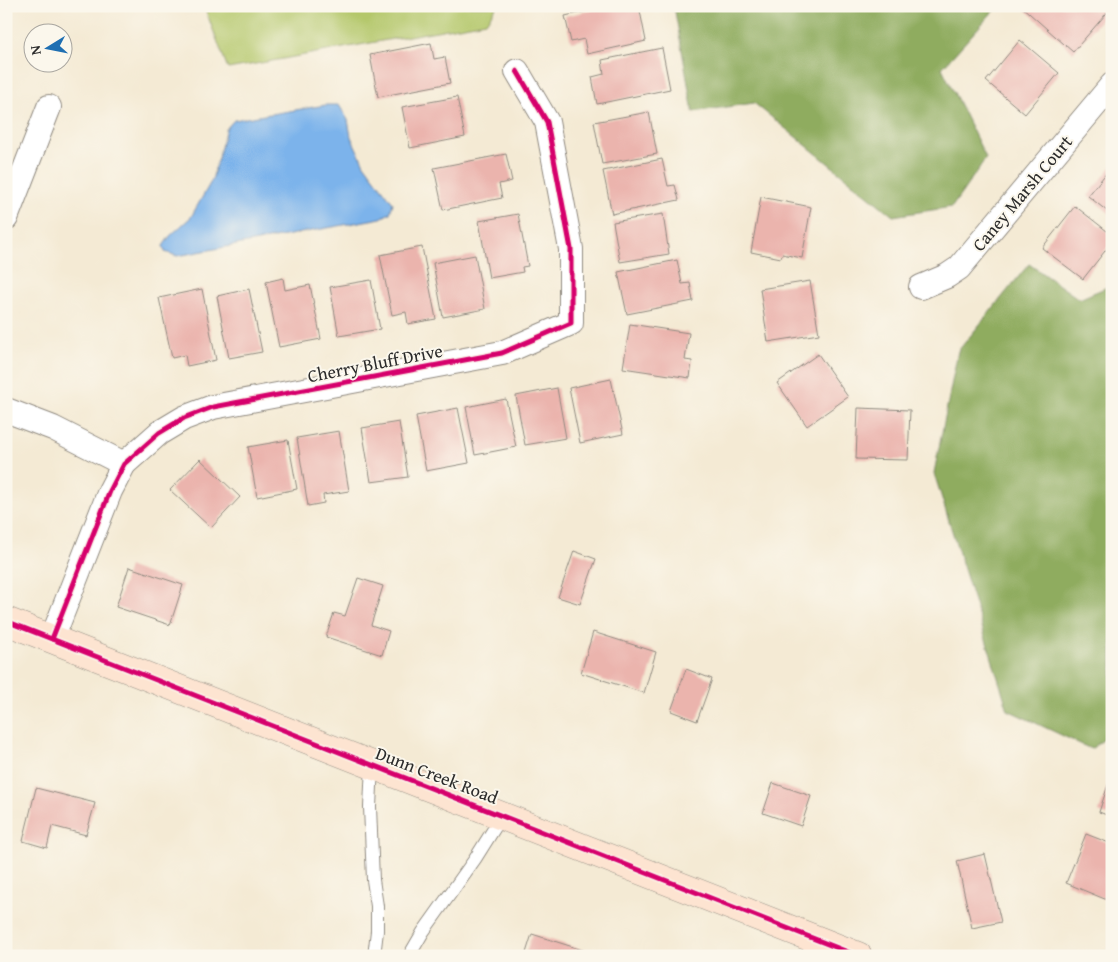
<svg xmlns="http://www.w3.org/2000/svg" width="1118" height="962" font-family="'Gentium Book Plus',serif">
<rect width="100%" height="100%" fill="#fbf7ec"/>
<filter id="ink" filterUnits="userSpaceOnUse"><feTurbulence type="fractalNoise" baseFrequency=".02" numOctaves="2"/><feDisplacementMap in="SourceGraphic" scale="10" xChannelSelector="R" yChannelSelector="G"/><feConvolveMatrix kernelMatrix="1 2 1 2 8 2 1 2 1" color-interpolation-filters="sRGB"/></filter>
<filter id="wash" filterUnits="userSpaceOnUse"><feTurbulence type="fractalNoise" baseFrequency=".0096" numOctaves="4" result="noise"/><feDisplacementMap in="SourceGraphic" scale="20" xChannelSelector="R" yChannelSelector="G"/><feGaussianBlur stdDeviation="1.12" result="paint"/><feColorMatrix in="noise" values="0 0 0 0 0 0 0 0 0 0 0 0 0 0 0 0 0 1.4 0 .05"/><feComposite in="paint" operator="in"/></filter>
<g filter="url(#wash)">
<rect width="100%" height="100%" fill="#f4ead4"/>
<polygon fill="#b4c76b" stroke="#70794b" points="204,6 497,6 486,22 228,69"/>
<g fill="#8fac5f" stroke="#5d6c45">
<polygon points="674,6 998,6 942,68 986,158 952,207 893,216 754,103 693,112"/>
<polygon points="1029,264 1079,299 1112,285 1112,733 1091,749 1008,710 934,473 958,351"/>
</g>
<polygon fill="#7bb3eb" stroke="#536f8b" points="326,105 339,105 348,120 351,137 364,164 393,203 390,213 381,218 177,256 165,252 163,246 170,236 191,217 212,180 226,129 234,120"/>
<g id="blocks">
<g fill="#ebb4ad">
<polygon points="610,6 639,6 646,41 587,54 584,39 571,42 565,16"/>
<polygon points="1021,6 1112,6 1112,7 1073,52"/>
<polygon points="1020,40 1059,73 1025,114 986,81"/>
<polygon points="431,43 434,59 445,57 450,83 378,97 370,55"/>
<polygon points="662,48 670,89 597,104 592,77 604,74 602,60"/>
<polygon points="457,97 465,137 410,148 402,107"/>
<polygon points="649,112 657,154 602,164 594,122"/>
<polygon points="506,154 512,181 499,184 502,198 443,210 434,168"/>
<polygon points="662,159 668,186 675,185 679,200 612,214 603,171"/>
<polygon points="1112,166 1112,215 1088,196"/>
<polygon points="761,197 811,207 802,258 782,254 781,258 751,252"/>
<polygon points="1075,206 1112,235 1112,242 1083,279 1042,248"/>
<polygon points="518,214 528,266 522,267 523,272 489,278 479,221"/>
<polygon points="663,214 669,254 620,262 613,222"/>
<polygon points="422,247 436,319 408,324 406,312 392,315 380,255"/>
<polygon points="475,255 485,309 443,317 433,263"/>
<polygon points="677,260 682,284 690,283 693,301 627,314 618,272"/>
<polygon points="283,278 285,290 310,285 321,339 279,347 266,282"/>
<polygon points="371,280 380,329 339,336 330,287"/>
<polygon points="810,281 819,334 768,342 760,289"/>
<polygon points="202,289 216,360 187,366 185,355 172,358 159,298"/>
<polygon points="249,289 262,352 229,358 217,296"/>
<polygon points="630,324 689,333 685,360 692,361 690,378 623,368"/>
<polygon points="818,354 848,397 807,426 777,383"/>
<polygon points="611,379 623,434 580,443 569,388"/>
<polygon points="557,388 566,438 525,445 516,396"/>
<polygon points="506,399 516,447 475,455 466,407"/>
<polygon points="458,408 469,463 426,471 416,416"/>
<polygon points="858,408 910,410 908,460 856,459"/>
<polygon points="399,422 408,477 371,482 362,428"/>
<polygon points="339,431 349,491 323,495 324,503 308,506 297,438"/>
<polygon points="288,440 297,489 257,497 248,447"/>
<polygon points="200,459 240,497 211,528 170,490"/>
<polygon points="574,551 596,559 580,604 558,597"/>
<polygon points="129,567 183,585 170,625 116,607"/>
<polygon points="358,578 383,586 371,625 389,631 382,655 326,637 334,613 345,616"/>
<polygon points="593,632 656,652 644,693 581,673"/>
<polygon points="686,669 712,679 697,721 671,711"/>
<polygon points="1111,776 1112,776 1112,817 1099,812"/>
<polygon points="773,783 811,796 801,826 763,813"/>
<polygon points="36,788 95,803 86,835 52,826 47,848 23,841"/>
<polygon points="1086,834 1112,844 1112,902 1066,883"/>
<polygon points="985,854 1001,922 972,928 957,861"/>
<polygon points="532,934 592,953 591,956 525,956"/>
</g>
</g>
</g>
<g filter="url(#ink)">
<use href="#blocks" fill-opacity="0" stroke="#908a80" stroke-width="1"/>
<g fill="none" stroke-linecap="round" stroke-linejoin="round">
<g stroke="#908a80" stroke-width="14">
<g id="lane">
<polyline points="372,765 370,807 373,880 377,906 377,931 374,956"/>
<polyline points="409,956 423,932 475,859 502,816"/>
</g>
</g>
<g stroke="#908a80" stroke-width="26">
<g id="street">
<polyline points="6,218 49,107"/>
<polyline points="921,287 947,276 959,268 1112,85"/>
<polyline points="6,410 53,428 124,464"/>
<polyline points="52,639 110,491 124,464 159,433 184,418 213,407 502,353 571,323 571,249 547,122 517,71"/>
</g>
</g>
<g stroke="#908a80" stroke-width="29">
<polyline id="secondary" points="6,621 858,956"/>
</g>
<use href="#lane" stroke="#fff" stroke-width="12"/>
<use href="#street" stroke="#fff" stroke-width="24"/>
<use href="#secondary" stroke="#fde4d1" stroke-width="28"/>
<g stroke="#fbf7ec" stroke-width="8">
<g id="cycleway">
<polyline points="6,621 858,956"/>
<polyline points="52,639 110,491 124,464 159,433 184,418 213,407 502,353 571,323 571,249 547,122 517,71"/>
</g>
</g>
<use href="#cycleway" stroke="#d6006c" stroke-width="5"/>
</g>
</g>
<g text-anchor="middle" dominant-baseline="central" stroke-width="4" stroke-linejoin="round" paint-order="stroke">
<g font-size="18" fill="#2b2b2b" stroke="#fbf7ec">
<text transform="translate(1022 193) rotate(-50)">Caney Marsh Court</text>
<text transform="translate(375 363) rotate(-11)">Cherry Bluff Drive</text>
<text transform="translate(437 775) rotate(21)">Dunn Creek Road</text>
</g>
</g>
<rect width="1118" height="962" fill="none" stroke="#fbf7ec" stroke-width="25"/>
<g transform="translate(48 48) rotate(260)"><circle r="24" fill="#fbf7ec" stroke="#a8a59f"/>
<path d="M0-4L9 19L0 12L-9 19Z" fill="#1f6fb2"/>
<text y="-8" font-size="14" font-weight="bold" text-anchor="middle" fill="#2b2b2b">N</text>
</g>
</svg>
